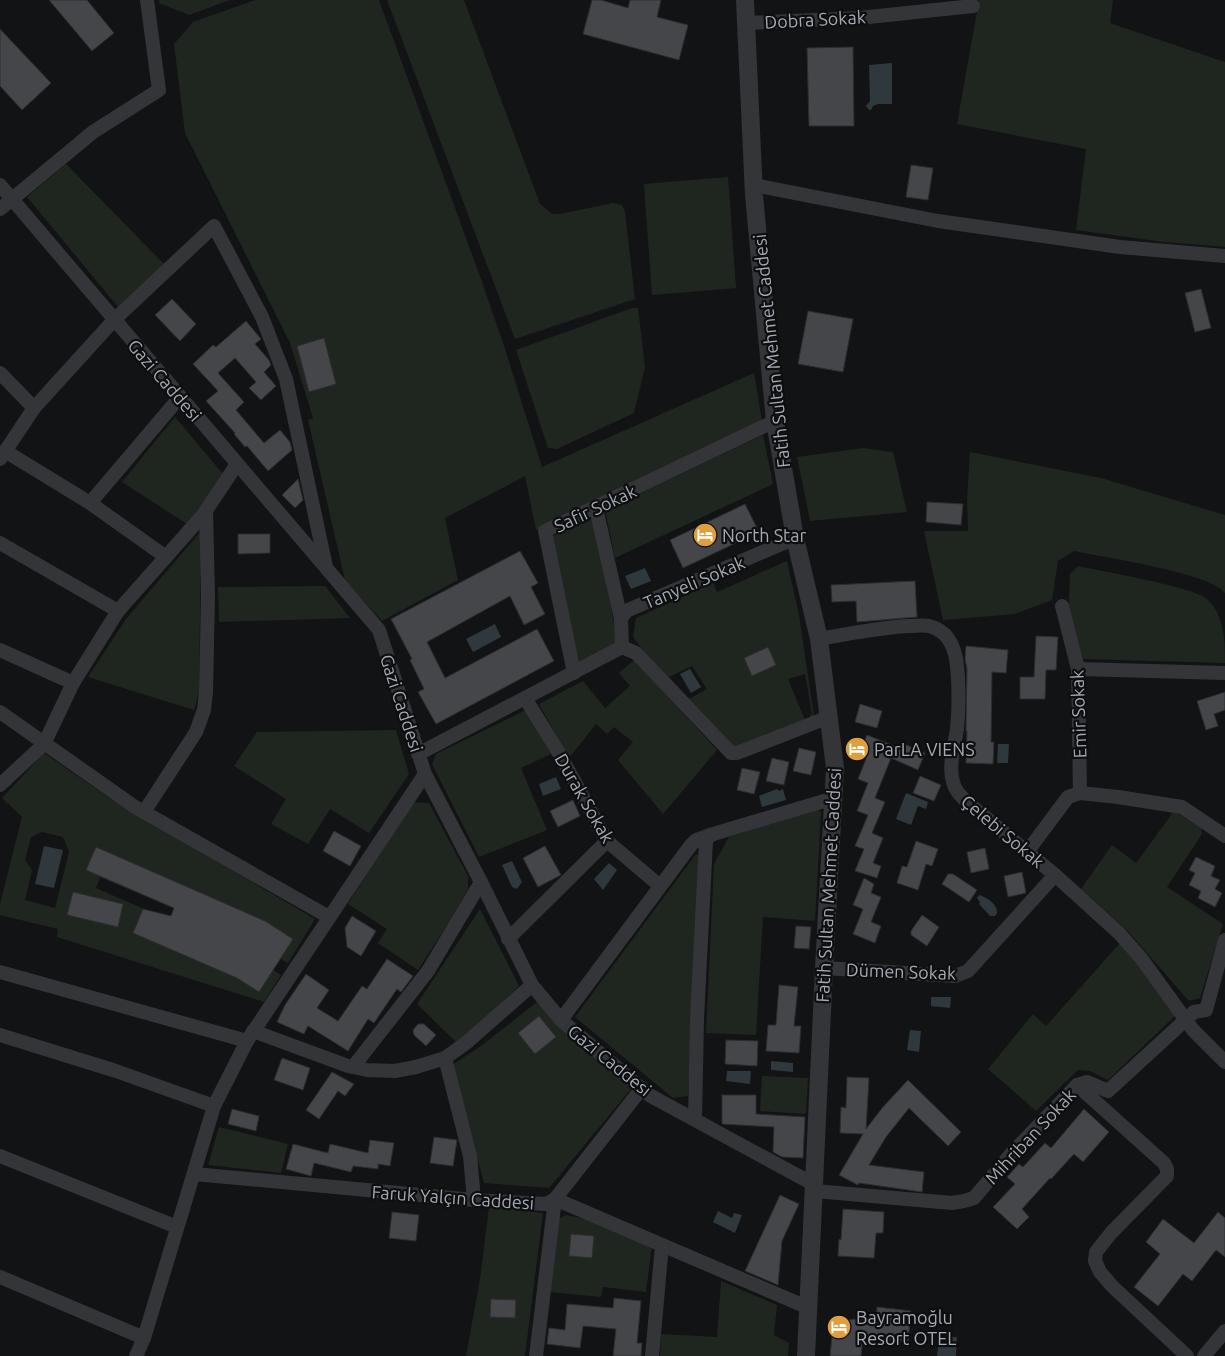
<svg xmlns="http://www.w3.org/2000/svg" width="1225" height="1356" font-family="Ubuntu,sans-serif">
<rect width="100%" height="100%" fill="#121314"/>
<g fill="#1f2620" fill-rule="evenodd">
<polygon points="159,0 230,0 189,15 159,3"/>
<polygon points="255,0 379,0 481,279 505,349 542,467 754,373 762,421 536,530 525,476 445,518 458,580 382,621 345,580 308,420 313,418 290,343 185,133 174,44 193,22"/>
<polygon points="387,0 464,0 540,204 552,214 560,214 613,203 622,205 625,212 635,299 515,339"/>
<polygon points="979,0 1113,0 1110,23 1225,62 1225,247 1164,242 1076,230 1086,149 957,124"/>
<polygon points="66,164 165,265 119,308 27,197"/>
<polygon points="728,177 736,288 652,295 644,184"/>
<polygon points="632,308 638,308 645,367 634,413 557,449 548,448 516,350"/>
<polygon points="175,417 223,474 200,508 187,524 122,482"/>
<polygon points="763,435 773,484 615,558 605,510"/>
<polygon points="863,448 893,452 907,512 810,521 797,457"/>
<path d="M 970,452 L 1101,478 L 1225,515 L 1225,593 C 1211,573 1102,557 1074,551 L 1058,561 L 1052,600 L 1015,614 L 943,620 L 924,531 L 968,531 L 967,498 Z"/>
<polygon points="594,518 618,645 578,665 553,536"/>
<polygon points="201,531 199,692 194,710 88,677 126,619"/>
<path d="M 787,561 L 799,615 L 814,716 L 811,718 L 810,715 L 812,714 L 805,674 L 788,679 L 805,720 L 737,750 L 664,677 L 633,637 L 636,618 L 713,583 L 717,592 ZM 692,666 L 707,689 L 689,699 L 669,677 Z"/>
<path d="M 1078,566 C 1100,571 1195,587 1207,599 C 1225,616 1225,641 1225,663 L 1080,659 L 1069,606 L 1070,574 Z"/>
<polygon points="325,586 350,618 219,622 218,587"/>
<polygon points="634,660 717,750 663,814 618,760 633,742 614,727 607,734 596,724 569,758 539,704 583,681 605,708 630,686 619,673"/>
<polygon points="526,710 551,754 521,768 547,830 479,857 432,764 436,754"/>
<polygon points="396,730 409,774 369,833 330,809 308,844 271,824 286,799 234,766 257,732"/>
<path d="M 44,753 L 114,801 L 315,919 L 288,963 L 257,944 L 100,877 L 96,888 L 252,956 L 281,975 L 264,1002 L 57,937 L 58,929 L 0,915 L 0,904 L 22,817 L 2,798 ZM 42,832 L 63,837 L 69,852 L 55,908 L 25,900 L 32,870 L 25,860 L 31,837 Z"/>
<polygon points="412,802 429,803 468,876 468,889 451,919 418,970 378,943 387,929 348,904"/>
<polygon points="818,809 821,812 815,921 763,917 756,1035 706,1033 714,864 729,837"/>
<polygon points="1174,811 1201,828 1202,834 1167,887 1223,924 1200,998 1189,1001 1125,928 1081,889 1112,845 1136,863"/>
<polygon points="696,854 701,855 688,1096 673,1098 575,1017"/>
<polygon points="480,909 519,986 458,1044 417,1004"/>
<polygon points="1121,942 1176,1015 1108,1080 1090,1071 1078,1070 1036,1111 988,1069 1033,1014 1046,1026"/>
<polygon points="537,1002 555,1021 631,1089 549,1188 484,1183 452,1065 481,1046"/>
<polygon points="762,1076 808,1078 806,1114 760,1111"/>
<polygon points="219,1127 288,1144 281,1173 208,1165"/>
<polygon points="489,1207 543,1213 525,1356 466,1356 480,1279"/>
<polygon points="566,1215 586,1219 652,1246 646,1292 603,1287 601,1297 549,1292 557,1220"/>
<polygon points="721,1281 777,1305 774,1335 789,1343 788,1356 660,1356 661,1334 717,1337"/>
</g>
<g fill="#2f383d">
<polygon points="892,63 892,104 878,104 873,106 871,110 869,110 866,106 870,101 869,65"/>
<polygon points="645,568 651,581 631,589 625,576"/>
<polygon points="495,624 501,637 473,652 466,639"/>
<polygon points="690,669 701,687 691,693 680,674"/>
<polygon points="998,744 1009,744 1008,763 997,763"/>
<polygon points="556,777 561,789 543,796 539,784"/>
<polygon points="777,789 779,791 783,789 786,800 762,807 759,796"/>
<polygon points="906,793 928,802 926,809 918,806 911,825 896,819"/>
<polygon points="44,846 63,850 54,888 35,884"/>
<polygon points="512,861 522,882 517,889 512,887 502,865"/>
<polygon points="609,863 617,870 603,890 594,879"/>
<path d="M 979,895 C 987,897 998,905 997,913 L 995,916 L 990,916 L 979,904 L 980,902 L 977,898 Z"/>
<polygon points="931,997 951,997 950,1008 931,1006"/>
<polygon points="910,1030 921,1031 919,1052 907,1050"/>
<polygon points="771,1061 793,1063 793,1072 771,1070"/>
<polygon points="727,1071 751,1071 750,1084 726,1081"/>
<polygon points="718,1211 732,1218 734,1213 742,1215 735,1233 713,1222"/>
<polygon points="939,1336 957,1337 956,1356 937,1356"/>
</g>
<g fill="#444649" stroke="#2d2d30">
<polygon points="49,0 87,0 114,33 92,51"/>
<polygon points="592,0 601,0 628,8 630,0 661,0 657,17 688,25 679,60 583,34"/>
<polygon points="0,29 51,83 22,110 0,86"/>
<polygon points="853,47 854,126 809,126 807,48"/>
<polygon points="911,165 933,168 928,200 906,197"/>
<polygon points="1201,289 1211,328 1195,332 1185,293"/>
<polygon points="172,299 196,324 180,341 155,315"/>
<polygon points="808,311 853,319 843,372 798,364"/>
<polygon points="246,321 261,339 255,344 269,360 271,365 264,372 276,386 261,400 249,388 256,382 235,358 218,373 244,402 236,410 264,443 280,430 290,442 292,450 268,471 247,446 245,447 234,434 235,433 206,401 218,391 193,364 213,345 216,347"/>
<polygon points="324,338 336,384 309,392 297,346"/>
<polygon points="298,479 303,500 295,508 282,495"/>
<polygon points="927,502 963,504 961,525 926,522"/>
<polygon points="745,504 759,532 683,568 670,540"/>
<polygon points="238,534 270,534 270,553 238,554"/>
<polygon points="520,551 538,583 531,587 545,614 524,625 510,596 427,642 445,678 537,629 554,661 436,724 418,692 424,689 410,660 412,659 391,619"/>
<polygon points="915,581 917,617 857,622 856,601 832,602 831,585"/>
<polygon points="1036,636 1058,637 1056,670 1046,670 1045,699 1020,699 1020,677 1034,677"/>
<polygon points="966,646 1008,650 1006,673 992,672 991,742 994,742 993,764 966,763 967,731 966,731 967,669 965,659"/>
<polygon points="768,647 776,665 752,676 744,658"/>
<polygon points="1225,692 1225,710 1214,714 1218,726 1206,730 1197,701"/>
<polygon points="860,704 882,711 877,728 855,722"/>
<polygon points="867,735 902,749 904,744 925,753 918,770 891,758 875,798 885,802 872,833 883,838 873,863 881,866 877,878 855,871 864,849 855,846 868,815 857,811 868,783 858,779 868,754 860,751"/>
<polygon points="799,748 816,752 811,775 793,771"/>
<polygon points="772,758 789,762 784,785 766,781"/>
<polygon points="742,768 760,772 754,794 737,790"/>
<polygon points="920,776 941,785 934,801 913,793"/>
<polygon points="573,800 580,816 558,827 550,811"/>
<polygon points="334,831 361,846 350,866 323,851"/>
<polygon points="916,841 938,849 932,866 926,864 918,890 897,883 902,866 907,867"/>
<polygon points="545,846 561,875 538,887 523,858"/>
<polygon points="96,847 265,921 293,939 259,992 237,978 133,933 143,909 171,916 174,908 86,870"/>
<polygon points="985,848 989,869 971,873 967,852"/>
<polygon points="1196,857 1215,866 1211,876 1220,880 1215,889 1222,893 1215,907 1198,898 1201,891 1189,885 1195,873 1189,870"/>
<polygon points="1022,872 1026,893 1008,897 1004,876"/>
<polygon points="948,874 953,874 977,890 969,902 942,884"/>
<polygon points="864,878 874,884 871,893 881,897 871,922 881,926 875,943 853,934 863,909 853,905"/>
<polygon points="73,892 123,904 118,927 67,915"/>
<polygon points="922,915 939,927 927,946 911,935 911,931"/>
<polygon points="352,916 376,931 361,956 347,947 345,928"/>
<polygon points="796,926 811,927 809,949 794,948"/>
<polygon points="387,959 413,976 401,992 397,989 374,1023 368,1019 348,1051 308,1026 304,1034 277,1022 285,1005 306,974 329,990 317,1008 338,1021 362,986 367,989"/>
<polygon points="779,985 798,987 794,1026 801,1026 799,1053 766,1051 768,1025 776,1025"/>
<polygon points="539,1016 556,1037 535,1054 518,1033"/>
<polygon points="418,1024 424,1024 436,1035 426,1046 414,1035 413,1030"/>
<polygon points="726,1040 758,1041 757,1066 725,1064"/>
<polygon points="282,1058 310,1068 303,1090 274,1080"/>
<polygon points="332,1072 354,1084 345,1096 338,1091 319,1119 306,1110"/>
<polygon points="847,1077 869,1078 866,1129 883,1107 908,1080 961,1132 948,1146 909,1108 886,1137 869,1165 924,1172 922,1192 859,1183 858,1185 839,1175 863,1134 840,1133 841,1107 846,1108"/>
<polygon points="722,1095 756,1095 756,1114 805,1117 803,1158 782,1157 773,1152 774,1127 722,1124"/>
<polygon points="232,1109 259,1116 256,1131 228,1124"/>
<polygon points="1084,1109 1109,1132 1083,1162 1074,1154 1051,1179 1050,1178 1022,1209 1029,1217 1017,1229 993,1207 1015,1184 1007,1177 1019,1164 1023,1167 1045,1143 1051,1148"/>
<polygon points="434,1137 457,1140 453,1166 430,1163"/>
<polygon points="370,1140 394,1143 390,1166 378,1164 378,1169 353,1166 351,1172 314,1163 311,1176 286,1169 293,1144 328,1153 330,1144 368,1153"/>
<polygon points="780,1195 799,1204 782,1241 778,1285 745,1271"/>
<polygon points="843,1209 884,1212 883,1233 876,1233 874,1258 838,1256 839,1239 841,1240"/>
<polygon points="392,1212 419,1215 416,1241 389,1238"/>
<polygon points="1218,1212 1225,1218 1225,1257 1216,1250 1192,1281 1183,1274 1158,1306 1134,1287 1160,1254 1146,1242 1163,1219 1194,1243"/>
<polygon points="571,1234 594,1236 592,1258 569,1256"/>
<polygon points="614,1298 641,1301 637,1343 642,1343 641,1356 613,1356 616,1329 583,1326 580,1348 547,1344 549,1328 565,1330 567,1304 613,1308"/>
<polygon points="491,1299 516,1300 515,1318 490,1317"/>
<polygon points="877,1307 911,1311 908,1342 863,1337 861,1356 830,1356 833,1327 846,1329 849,1320 855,1319 876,1320"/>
</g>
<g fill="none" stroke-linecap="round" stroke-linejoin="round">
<g stroke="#343538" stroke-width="14">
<polyline points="747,23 859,18 973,6"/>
<polyline points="0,185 379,630 425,774 481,882 532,985 561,1020 649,1095 815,1185"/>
<polyline points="754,185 938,221 1120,247 1225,256"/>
<polyline points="0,209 93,132 159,90 147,0"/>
<polyline points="0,373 34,408"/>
<polyline points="5,451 90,503 166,557"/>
<polyline points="0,459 34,408 114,320 214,226 262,317 286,379 326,567"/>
<polyline points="90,503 180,397"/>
<polyline points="596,508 621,619"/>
<polyline points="0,543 118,611"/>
<polyline points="1062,606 1078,669 1080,793"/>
<path d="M 819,639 C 849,634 880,627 910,626 C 917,626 923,625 929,626 C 941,629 949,637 953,648 C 960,665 959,710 957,728 C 955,745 948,765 953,782 C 955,791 961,796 968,803 L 1055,875 L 1119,933 L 1141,958 L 1193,1030 L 1225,1062"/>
<polyline points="622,647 621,619 626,611 795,538"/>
<polyline points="0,650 73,683"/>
<polyline points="1078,669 1225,673"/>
<polyline points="574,673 545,531 775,421"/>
<polyline points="525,698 559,753 607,841 660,886"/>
<polyline points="0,712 135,807 329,917"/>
<polyline points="418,754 622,647 636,653 731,753 737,753 829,717"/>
<polyline points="0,785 44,744 73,683 118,611 203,515 237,464"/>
<polyline points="144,812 196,732 204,710 206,692 208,595 206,510"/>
<polyline points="1027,852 1068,797 1080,793 1118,797 1182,807 1225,836"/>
<polyline points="508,939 607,841"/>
<polyline points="824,968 955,976 968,971 1055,875"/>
<polyline points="0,972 247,1041"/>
<polyline points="561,1020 691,845 696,840 710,835"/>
<polyline points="253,1031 348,1066 367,1070 395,1071 416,1067 445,1058 466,1043 532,985"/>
<polyline points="0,1035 116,1071 214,1106"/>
<polyline points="445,1058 470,1156 474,1200"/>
<polyline points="353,1067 428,971 481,882"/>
<polyline points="1077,1085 1164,1163 1167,1169 1167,1176 1111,1233 1096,1252 1095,1261 1100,1272 1112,1286 1187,1356"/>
<polyline points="695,1119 697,1019 706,841 710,835 834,798"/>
<polyline points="0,1156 177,1227"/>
<polyline points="194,1174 474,1200 546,1204 555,1199"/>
<polyline points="815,1191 952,1203 964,1201 974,1198 1011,1154 1077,1085 1087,1082 1108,1091 1194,1012 1206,1010 1225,940"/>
<polyline points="555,1199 809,1308"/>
<polyline points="0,1277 144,1338"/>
<polyline points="136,1356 144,1338 214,1106 247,1041 425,774"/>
<polyline points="536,1356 555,1199 642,1088"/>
<polyline points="652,1356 662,1245"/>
<polyline points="1204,1356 1225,1331"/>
</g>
<polyline stroke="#343538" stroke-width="18" points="745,0 754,195 775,421 795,538 819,639 835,768 824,968 806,1356"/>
</g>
<defs>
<g id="hotel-disc" transform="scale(1.25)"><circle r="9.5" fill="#df9f3f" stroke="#0d0e0f"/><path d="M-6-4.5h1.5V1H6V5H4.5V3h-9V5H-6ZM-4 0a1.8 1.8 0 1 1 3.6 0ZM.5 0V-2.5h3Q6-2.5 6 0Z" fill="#fff"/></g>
</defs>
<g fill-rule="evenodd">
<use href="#hotel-disc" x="705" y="535"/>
<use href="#hotel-disc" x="857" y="749"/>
<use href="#hotel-disc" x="839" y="1327"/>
</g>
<g text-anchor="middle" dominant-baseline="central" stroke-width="4.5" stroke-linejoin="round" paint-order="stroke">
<g font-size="18" fill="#a5aab3" stroke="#0d0e0f">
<text transform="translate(815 19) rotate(-3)">Dobra Sokak</text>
<text transform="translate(771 351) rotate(-96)">Fatih Sultan Mehmet Caddesi</text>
<text transform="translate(165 380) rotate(49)">Gazi Caddesi</text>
<text transform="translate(595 508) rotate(-25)">Safir Sokak</text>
<text transform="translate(694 582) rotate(-23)">Tanyeli Sokak</text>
<text transform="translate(402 703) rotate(72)">Gazi Caddesi</text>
<text transform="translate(1078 714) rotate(-92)">Emir Sokak</text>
<text transform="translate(585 798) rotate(60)">Durak Sokak</text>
<text transform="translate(1003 831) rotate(40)">Çelebi Sokak</text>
<text transform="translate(828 885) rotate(-87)">Fatih Sultan Mehmet Caddesi</text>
<text transform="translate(901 971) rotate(2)">Dümen Sokak</text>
<text transform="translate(610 1060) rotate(39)">Gazi Caddesi</text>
<text transform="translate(1030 1136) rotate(-47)">Mihriban Sokak</text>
<text transform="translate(453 1197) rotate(4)">Faruk Yalçın Caddesi</text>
</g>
<g font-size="18" fill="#a5aab3" stroke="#0d0e0f" text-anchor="start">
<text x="722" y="535">North Star</text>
<text x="874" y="749">ParLA VIENS</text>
<text x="856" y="1317">Bayramoğlu<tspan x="856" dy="21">Resort OTEL</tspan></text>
</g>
</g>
</svg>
